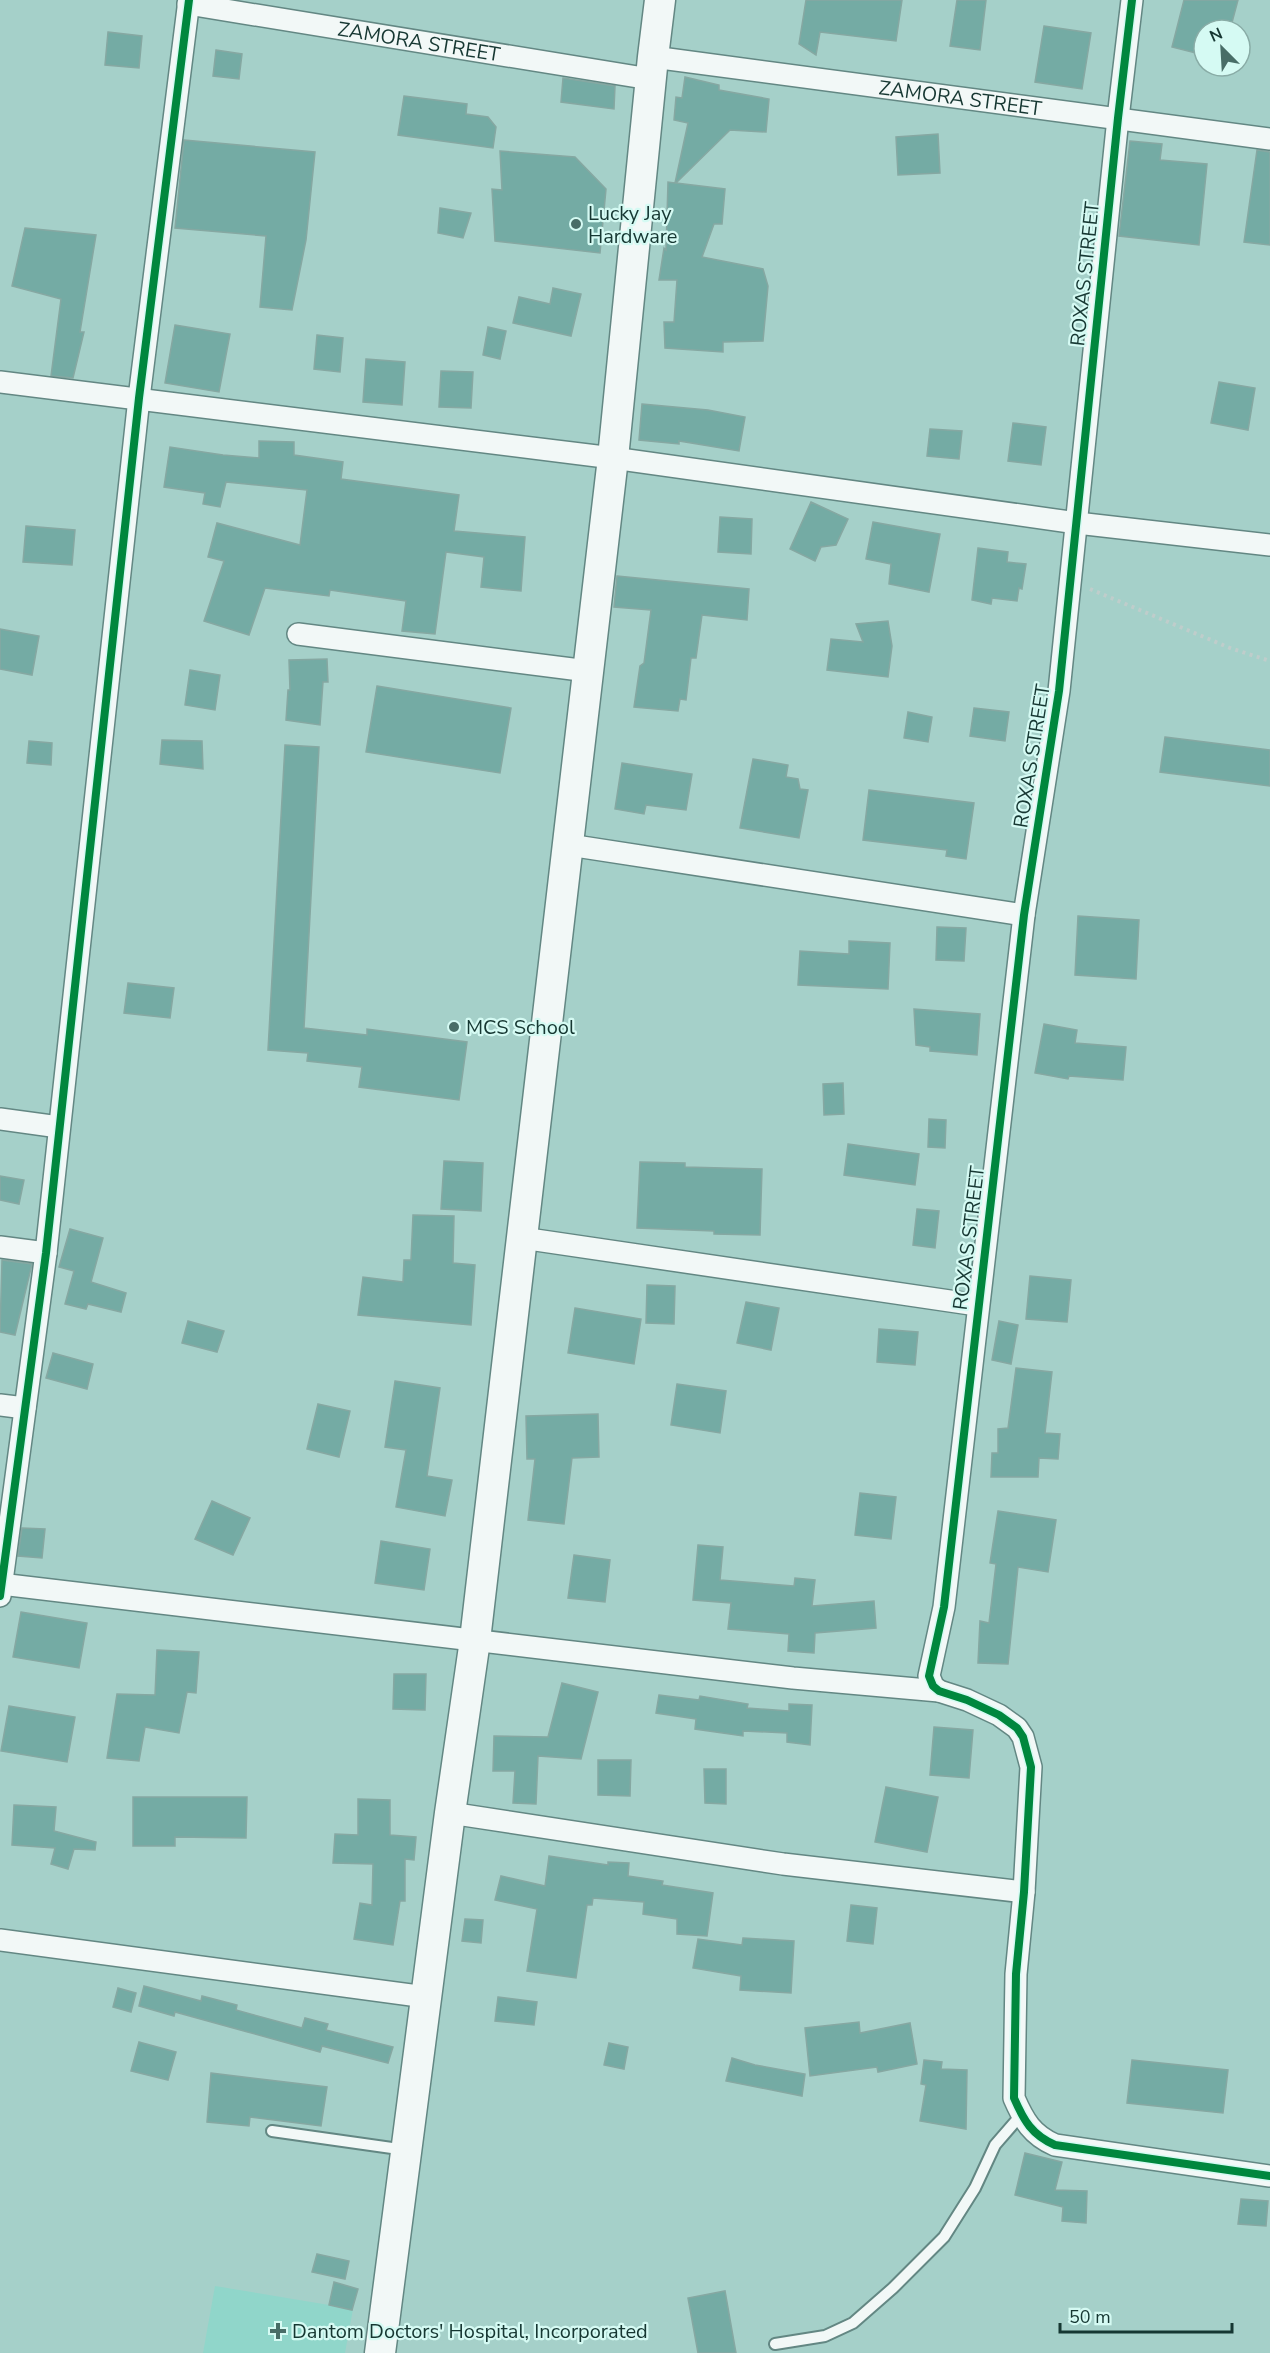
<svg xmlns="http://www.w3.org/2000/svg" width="1270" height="2353" font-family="'Nunito Sans',sans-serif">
<rect width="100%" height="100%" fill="#a5d0c9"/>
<polygon fill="#90d6ca" points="215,2286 353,2309 345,2353 203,2353"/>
<g fill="#74aba4" stroke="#86a8a2" stroke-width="1.5">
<polygon points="806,0 902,0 896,41 820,32 816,55 799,44"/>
<polygon points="957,0 986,0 980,50 950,46"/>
<polygon points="1184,0 1238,0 1230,30 1204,30 1204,55 1172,47"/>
<polygon points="1044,26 1091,33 1082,89 1035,82"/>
<polygon points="108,32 142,36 139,68 105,65"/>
<polygon points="216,50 242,54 239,79 213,76"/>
<polygon points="685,77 719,85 719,90 769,99 766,132 730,130 676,183 725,189 722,224 714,224 702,257 763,269 768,286 763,341 723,342 723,352 665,348 664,322 674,322 677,280 659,280 664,248 666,250 668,182 675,183 688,123 674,120 676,97 682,98"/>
<polygon points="563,78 615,86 614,109 561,102"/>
<polygon points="404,96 467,104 466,114 488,117 496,127 493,148 398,135"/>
<polygon points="938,134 940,173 898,175 896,137"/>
<polygon points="184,140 315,152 306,240 292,310 260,307 266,236 175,228"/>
<polygon points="1130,141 1162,144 1160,160 1207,164 1199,245 1119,236"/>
<polygon points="1257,150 1270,152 1270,245 1244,242"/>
<polygon points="500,151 575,157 606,189 600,253 495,241 492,189 502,190"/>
<polygon points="440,208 471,213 463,238 438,233"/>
<polygon points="25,228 96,235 80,332 84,332 73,378 51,376 61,299 12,286"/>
<polygon points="553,288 581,294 571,336 513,323 519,297 550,304"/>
<polygon points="175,325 230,334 219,392 165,383"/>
<polygon points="488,327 506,331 500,359 483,355"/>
<polygon points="317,335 343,338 340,372 314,369"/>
<polygon points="366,359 405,362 402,405 363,402"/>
<polygon points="441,371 473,372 471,408 439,407"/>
<polygon points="1219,382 1255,388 1248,430 1211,423"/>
<polygon points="642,404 708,410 745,417 739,451 679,441 679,444 639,440"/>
<polygon points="1013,423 1046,427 1041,465 1008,461"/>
<polygon points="930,429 962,431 959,459 927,456"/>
<polygon points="259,441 294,442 294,455 343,462 341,479 459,495 454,531 525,537 521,591 481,587 484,557 446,552 435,634 402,631 406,601 330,590 329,596 265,588 249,635 204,621 224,561 208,557 217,523 300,545 307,490 226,482 220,507 203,504 205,493 164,487 170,447 223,455 259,458"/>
<polygon points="811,502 848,519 836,545 821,547 815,561 790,549"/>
<polygon points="720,517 752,519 751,554 718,552"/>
<polygon points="873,522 940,534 929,592 889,584 891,564 866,559"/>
<polygon points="26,526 75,530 72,565 23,562"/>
<polygon points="978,548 1008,552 1007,562 1026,564 1022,589 1019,588 1017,601 992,598 991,604 972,600"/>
<polygon points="617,576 749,589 747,620 702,615 696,658 691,658 686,700 680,699 678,711 634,707 640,666 644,663 651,610 614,607"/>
<polygon points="888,621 892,646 888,677 827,670 831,639 863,642 856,624"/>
<polygon points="0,629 39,636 32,675 0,669"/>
<polygon points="327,659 328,682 323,682 320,725 286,720 288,690 290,690 289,660"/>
<polygon points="190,670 220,675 215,710 185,705"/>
<polygon points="377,686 511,708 500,773 366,752"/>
<polygon points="974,708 1009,712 1005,741 970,736"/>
<polygon points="908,712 932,717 928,742 904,738"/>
<polygon points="1165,737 1270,750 1270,786 1160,772"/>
<polygon points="162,740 202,741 203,769 160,764"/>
<polygon points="29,741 52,743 51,765 27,763"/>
<polygon points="285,745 319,747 304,1028 367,1035 367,1029 467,1042 459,1100 359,1087 362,1067 307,1061 308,1053 268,1050"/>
<polygon points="753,759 788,765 786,777 798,779 800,789 808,790 799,838 740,828"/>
<polygon points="622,763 692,774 686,810 646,805 644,814 615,809"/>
<polygon points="869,790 974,803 966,859 946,856 947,850 863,840"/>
<polygon points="1078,916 1139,920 1136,979 1075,975"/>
<polygon points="937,927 966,928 964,961 936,960"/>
<polygon points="849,941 890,943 888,989 798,985 800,951 849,954"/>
<polygon points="128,983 174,988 170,1018 124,1013"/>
<polygon points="914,1009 980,1014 977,1055 930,1051 930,1047 916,1045"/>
<polygon points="1044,1024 1077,1030 1075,1043 1126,1047 1123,1080 1069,1076 1068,1079 1035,1073"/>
<polygon points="843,1083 844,1114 824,1115 823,1084"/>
<polygon points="929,1119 946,1120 945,1148 928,1147"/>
<polygon points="848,1144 919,1154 915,1185 844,1175"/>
<polygon points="444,1161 483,1163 481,1211 441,1209"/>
<polygon points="640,1162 685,1163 685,1167 762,1169 760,1235 714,1234 714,1231 637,1228"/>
<polygon points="0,1176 24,1180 19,1204 0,1200"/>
<polygon points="917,1209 939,1211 935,1248 913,1245"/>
<polygon points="413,1215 454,1216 453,1263 475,1265 471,1325 358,1315 363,1277 403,1282 404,1260 411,1260"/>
<polygon points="70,1229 103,1238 91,1282 126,1293 121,1312 88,1304 86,1309 65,1304 74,1271 59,1267"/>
<polygon points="2,1260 32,1264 15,1335 0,1332"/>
<polygon points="1030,1276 1071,1280 1067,1322 1026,1319"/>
<polygon points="647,1285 675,1286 674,1324 646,1323"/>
<polygon points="746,1302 779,1308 771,1350 737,1343"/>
<polygon points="575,1308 641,1319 634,1364 568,1353"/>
<polygon points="188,1321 224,1331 217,1352 182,1343"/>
<polygon points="999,1321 1018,1325 1011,1364 992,1360"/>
<polygon points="879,1329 918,1332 915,1365 877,1362"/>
<polygon points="53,1353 93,1364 87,1389 46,1378"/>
<polygon points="1016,1368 1052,1372 1045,1433 1060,1434 1058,1459 1039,1458 1038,1477 991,1477 992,1453 998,1453 998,1429 1008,1428"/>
<polygon points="395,1381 440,1388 427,1476 452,1480 445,1516 396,1507 406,1450 385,1447"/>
<polygon points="677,1384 726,1391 720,1433 671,1425"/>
<polygon points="318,1404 350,1411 339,1457 307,1449"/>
<polygon points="598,1414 599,1457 572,1458 564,1524 528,1520 535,1459 527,1459 526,1416"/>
<polygon points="860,1493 896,1497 891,1539 855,1535"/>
<polygon points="212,1501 250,1518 233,1555 195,1539"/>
<polygon points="998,1511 1056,1520 1048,1572 1018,1567 1008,1664 978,1663 980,1621 989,1623 996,1564 990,1563"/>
<polygon points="22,1528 45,1529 42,1558 18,1556"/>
<polygon points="381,1541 430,1549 424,1590 375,1583"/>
<polygon points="698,1545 723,1547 720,1580 794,1586 795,1578 815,1580 812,1606 874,1601 876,1628 815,1633 814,1653 788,1651 789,1634 728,1629 731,1603 693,1600"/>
<polygon points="574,1555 610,1560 605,1602 568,1598"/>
<polygon points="21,1612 87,1623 79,1668 13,1657"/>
<polygon points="157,1650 199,1652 196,1693 187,1692 179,1733 145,1727 139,1761 107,1758 117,1694 155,1695"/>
<polygon points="394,1674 426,1674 425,1710 393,1709"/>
<polygon points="562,1683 598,1692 581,1759 538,1756 536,1804 513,1803 515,1771 493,1771 494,1736 548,1737"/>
<polygon points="659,1695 699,1700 700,1696 748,1704 747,1708 789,1711 789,1704 812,1705 810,1745 787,1742 787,1733 743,1731 743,1736 695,1729 696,1719 656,1713"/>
<polygon points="9,1706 75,1717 67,1762 1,1751"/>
<polygon points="934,1727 973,1730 969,1778 930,1775"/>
<polygon points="598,1760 631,1760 630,1796 598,1795"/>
<polygon points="704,1769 726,1769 726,1804 705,1803"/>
<polygon points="886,1787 938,1797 927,1852 875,1842"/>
<polygon points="133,1797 247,1797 246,1838 175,1837 175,1846 133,1846"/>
<polygon points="358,1799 390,1800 390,1835 416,1837 414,1860 405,1859 405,1901 400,1901 393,1945 354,1939 360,1903 372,1905 373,1864 333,1863 335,1834 358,1835"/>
<polygon points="14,1805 56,1807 54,1831 96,1842 95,1850 74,1849 68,1869 51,1864 55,1848 12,1845"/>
<polygon points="549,1856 608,1865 608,1862 629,1863 628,1876 663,1881 662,1885 713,1893 707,1936 677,1934 677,1919 643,1914 644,1902 593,1898 592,1905 587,1905 576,1978 527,1971 537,1909 495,1900 501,1876 545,1886"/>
<polygon points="851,1905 877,1908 873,1944 847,1941"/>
<polygon points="465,1919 483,1920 481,1943 462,1941"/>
<polygon points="743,1938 794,1941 791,1993 740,1990 741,1976 693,1968 698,1939 742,1945"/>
<polygon points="144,1986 201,2001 202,1996 237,2005 236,2010 302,2028 305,2018 328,2024 326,2030 393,2047 388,2063 322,2046 320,2052 175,2012 174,2016 139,2006"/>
<polygon points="118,1988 136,1993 131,2012 113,2007"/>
<polygon points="498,1997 537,2002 534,2025 495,2021"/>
<polygon points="859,2022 860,2033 910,2023 917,2064 878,2072 877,2067 810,2076 805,2028"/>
<polygon points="139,2042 176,2052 168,2080 131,2071"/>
<polygon points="609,2043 628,2047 624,2069 604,2065"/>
<polygon points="732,2058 755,2065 805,2074 802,2096 726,2081"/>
<polygon points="924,2060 942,2062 941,2069 967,2070 966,2129 920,2121 926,2085 921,2084"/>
<polygon points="1132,2060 1228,2070 1223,2113 1127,2103"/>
<polygon points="211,2073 327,2087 321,2126 250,2117 249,2126 207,2122"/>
<polygon points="1025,2153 1062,2162 1055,2190 1087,2191 1086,2223 1062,2221 1063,2207 1015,2195"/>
<polygon points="1241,2199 1268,2201 1266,2226 1238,2224"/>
<polygon points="317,2254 349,2261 345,2279 312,2272"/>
<polygon points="334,2282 358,2289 352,2310 329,2305"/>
<polygon points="725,2291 736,2353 698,2353 688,2298"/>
</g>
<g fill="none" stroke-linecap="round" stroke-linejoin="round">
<g stroke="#638783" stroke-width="14">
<g id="service">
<polyline points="272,2131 406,2150"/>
<polyline points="775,2344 825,2336 853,2323 893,2288 944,2237 975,2188 995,2145 1021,2115"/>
</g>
</g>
<g stroke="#638783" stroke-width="24">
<g id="minor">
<path d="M 1132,0 L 1118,118 L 1059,691 L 1024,915 L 944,1607 L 929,1676 L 933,1686 L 939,1691 L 967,1700 L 999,1715 L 1017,1728 L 1023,1737 L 1031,1767 L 1024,1892 L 1016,1974 L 1014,2098 C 1024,2121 1032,2135 1055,2145 L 1270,2176"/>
<path id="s1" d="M 188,4 L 650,79"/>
<path id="s2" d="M 653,57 L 1270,139"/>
<polyline points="0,382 613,458 1077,523 1270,545"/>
<polyline points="298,634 588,671"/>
<polyline points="569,845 1024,915"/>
<polyline points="0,1119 59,1127"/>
<polyline points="522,1238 977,1305"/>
<polyline points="0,1247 46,1253"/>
<polyline points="0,1405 25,1408"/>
<polyline points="0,1584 793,1678 939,1691"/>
<polyline points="0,1596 46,1253 139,398 189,0"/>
<polyline points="450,1813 783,1864 1024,1892"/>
<polyline points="0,1940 426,1997"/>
</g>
</g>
<g stroke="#638783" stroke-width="33">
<polyline id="secondary" points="380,2353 450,1813 475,1640 613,458 653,57 660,0"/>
</g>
<polyline stroke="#bfcdcb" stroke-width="4" stroke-dasharray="3 4.5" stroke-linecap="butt" points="1090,589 1230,648 1270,661"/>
<use href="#service" stroke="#f2f8f7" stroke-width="10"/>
<use href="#minor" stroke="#f2f8f7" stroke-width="21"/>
<use href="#secondary" stroke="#f2f8f7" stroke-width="30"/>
<g stroke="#d5faf3" stroke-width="11">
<g id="cycleway">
<path d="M 1132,0 L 1118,118 L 1059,691 L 1024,915 L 944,1607 L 929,1676 L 933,1686 L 939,1691 L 967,1700 L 999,1715 L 1017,1728 L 1023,1737 L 1031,1767 L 1024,1892 L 1016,1974 L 1014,2098 C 1024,2121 1032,2135 1055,2145 L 1270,2176"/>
<polyline points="0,1596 46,1253 139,398 189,0"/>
</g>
</g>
<use href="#cycleway" stroke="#00873e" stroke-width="8"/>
</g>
<g fill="#486d67" stroke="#d5faf3" stroke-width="2">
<circle cx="576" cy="224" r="6"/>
<circle cx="454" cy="1027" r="6"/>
<path d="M275 2322h6v6h6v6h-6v6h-6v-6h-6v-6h6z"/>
</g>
<g text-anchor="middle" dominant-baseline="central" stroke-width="4.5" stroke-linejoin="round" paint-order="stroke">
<g font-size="20" fill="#163732" stroke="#d5faf3">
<text stroke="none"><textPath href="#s1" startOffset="234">ZAMORA STREET</textPath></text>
<text stroke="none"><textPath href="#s2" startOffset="310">ZAMORA STREET</textPath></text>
<text transform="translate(1085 274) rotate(-84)">ROXAS STREET</text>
<text transform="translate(1032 756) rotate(-81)">ROXAS STREET</text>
<text transform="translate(969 1238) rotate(-83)">ROXAS STREET</text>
</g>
<g font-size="20" fill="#163732" stroke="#d5faf3" text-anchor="start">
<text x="588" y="213">Lucky Jay<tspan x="588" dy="23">Hardware</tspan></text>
<text x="466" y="1027">MCS School</text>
<text x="292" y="2331">Dantom Doctors' Hospital, Incorporated</text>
</g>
</g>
<g transform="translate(1222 48) rotate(336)"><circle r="28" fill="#d5faf3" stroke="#89aca6" stroke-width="1.5"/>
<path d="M0-4.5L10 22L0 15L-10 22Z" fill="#486d67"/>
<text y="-9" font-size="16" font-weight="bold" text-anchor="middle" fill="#163732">N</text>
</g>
<path d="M1060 2323v9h172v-9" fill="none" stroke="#163732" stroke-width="3"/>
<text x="1069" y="2323" font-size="18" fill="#163732" stroke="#d5faf3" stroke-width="4.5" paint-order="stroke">50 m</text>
</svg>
